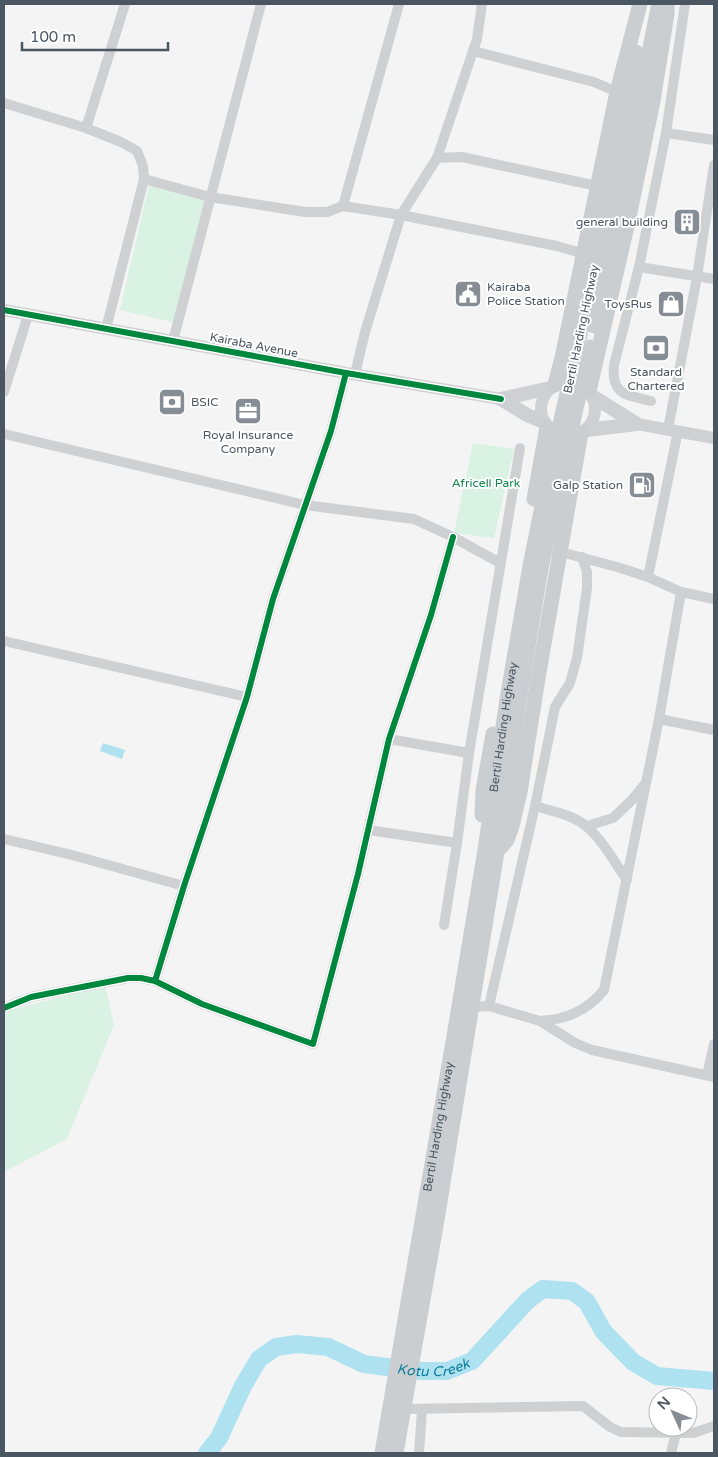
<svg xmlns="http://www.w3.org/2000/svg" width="718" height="1457" font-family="'Varela Round',sans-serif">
<rect width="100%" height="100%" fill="#f4f4f4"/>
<g fill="#d9f2e3">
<polygon points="149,185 205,198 176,323 120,310"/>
<polygon points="473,443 514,449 494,538 454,533"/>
<polygon points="105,985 114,1025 67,1139 4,1172 4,1012"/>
</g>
<polygon fill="#aee2f0" points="103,743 125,750 122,759 100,751"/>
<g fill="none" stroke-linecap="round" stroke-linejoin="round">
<path stroke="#aee2f0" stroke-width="18" id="s1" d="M 207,1453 L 219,1438 L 243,1386 L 259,1359 L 276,1347 L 297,1344 L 328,1347 L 364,1364 L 417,1371 L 447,1371 L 472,1361 L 528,1300 L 543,1289 L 572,1291 L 587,1302 L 603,1331 L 633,1362 L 657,1376 L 714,1381"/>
<g stroke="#ced0d2" stroke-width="10">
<polyline points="473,51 594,82 617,92"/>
<polyline points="4,103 86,128 121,142 137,151 143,166 144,179 106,329"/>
<polyline points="86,128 125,4"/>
<polyline points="666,133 714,140"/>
<polyline points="437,158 462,157 597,186"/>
<polyline points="144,179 210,197 305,212 327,212 343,206 401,215 557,246 584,254"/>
<polyline points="343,206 399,4"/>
<polyline points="639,267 714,279"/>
<polyline points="173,341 261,4"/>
<polyline points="355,374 365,332 401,215 437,158 477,39 482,4"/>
<polyline points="4,392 28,315"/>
<path d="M 651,401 C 626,395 611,395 614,365 L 639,267 L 666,133 L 685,4"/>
<polyline points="668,429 697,277 714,165"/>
<polyline points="4,434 305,505 414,519 453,537 500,563"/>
<polyline points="561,552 617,567 648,577 681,592 714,599"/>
<polyline points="648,577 678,431"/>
<polyline points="4,641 247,697"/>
<polyline points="659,719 714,730"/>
<polyline points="389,739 469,753"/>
<path d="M 535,806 C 552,811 573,815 586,826 C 602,839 615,863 627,880"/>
<polyline points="587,826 613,818 632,800 645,784"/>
<polyline points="368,830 457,843"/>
<polyline points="4,839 72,855 184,886"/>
<polyline points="444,925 457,843 469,753 520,448"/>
<polyline points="155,981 184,886 247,697 273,599 331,431 346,373"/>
<polyline points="489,1006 535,806 555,707 570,683 577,658 587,588 587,572 582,557"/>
<polyline points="471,1007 489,1006 540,1021 575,1043 592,1050 714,1077"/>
<polyline points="4,1008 31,997 128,978 141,978 155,981 202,1004 313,1044 358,874 389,739 431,615 453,537"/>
<path d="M 540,1021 C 566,1020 587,1011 604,990 L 659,719 L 681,592"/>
<polyline points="707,1075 714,1044"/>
<polyline points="405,1409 583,1406 610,1427 621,1432 693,1433 714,1426"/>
<polyline points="419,1453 422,1410"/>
<polyline points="671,1453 676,1433"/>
</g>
<g stroke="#ced0d2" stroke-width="12">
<polyline points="4,310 346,373 501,399"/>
<circle cx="568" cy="409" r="27"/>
<polyline points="637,424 714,438"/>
</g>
<g stroke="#ced0d4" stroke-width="14">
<polyline points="592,396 637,424"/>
<polyline points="501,399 550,388"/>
<polyline points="501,399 527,415 544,422"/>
<polyline points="586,430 637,424"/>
</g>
<g stroke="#caced1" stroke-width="15">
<polyline points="594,326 658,8"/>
<polyline points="578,345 636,52"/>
<polyline points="555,385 563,353 617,92 640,4"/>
<polyline points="589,391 628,222 653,101 667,14 667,4"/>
<polyline points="534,499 547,427"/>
<polyline points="482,815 483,790 493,734"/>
<polyline points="499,849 507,840 512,826 520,792 538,678 581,433"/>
<path id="s2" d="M 382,1453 L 454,1036 L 485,850 L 507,699 L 530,566 L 546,486"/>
<polyline points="396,1453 437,1220 497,852 519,701 541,569 558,488"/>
</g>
<g stroke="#caced1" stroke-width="15">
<polyline points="546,486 578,345"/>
<polyline points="558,488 590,347"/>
</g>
<g stroke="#fff" stroke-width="9">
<g id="cycleway">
<polyline points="4,310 346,373 501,399"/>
<polyline points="155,981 184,886 247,697 273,599 331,431 346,373"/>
<polyline points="4,1008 31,997 128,978 141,978 155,981 202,1004 313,1044 358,874 389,739 431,615 453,537"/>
</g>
</g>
<use href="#cycleway" stroke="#00873e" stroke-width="6"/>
</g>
<defs>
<g id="building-square" transform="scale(1.4375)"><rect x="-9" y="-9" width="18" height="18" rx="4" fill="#868d94" stroke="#fff"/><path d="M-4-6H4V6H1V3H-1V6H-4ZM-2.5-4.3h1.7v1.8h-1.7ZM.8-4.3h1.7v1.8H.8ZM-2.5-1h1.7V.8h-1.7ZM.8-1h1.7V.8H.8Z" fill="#fff"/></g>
<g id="civic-square" transform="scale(1.4375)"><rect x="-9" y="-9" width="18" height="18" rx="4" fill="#868d94" stroke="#fff"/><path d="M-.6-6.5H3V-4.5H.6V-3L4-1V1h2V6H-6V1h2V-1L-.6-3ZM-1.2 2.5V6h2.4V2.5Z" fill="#fff"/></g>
<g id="shop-square" transform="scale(1.4375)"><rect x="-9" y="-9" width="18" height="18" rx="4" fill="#868d94" stroke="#fff"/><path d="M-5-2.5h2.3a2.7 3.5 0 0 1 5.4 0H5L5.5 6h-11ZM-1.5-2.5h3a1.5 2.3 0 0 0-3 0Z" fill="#fff"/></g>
<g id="bank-square" transform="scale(1.4375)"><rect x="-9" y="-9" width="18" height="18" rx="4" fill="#868d94" stroke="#fff"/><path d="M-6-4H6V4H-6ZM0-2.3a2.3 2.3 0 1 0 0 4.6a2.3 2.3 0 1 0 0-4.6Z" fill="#fff"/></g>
<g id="office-square" transform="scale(1.4375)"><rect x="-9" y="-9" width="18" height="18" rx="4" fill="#868d94" stroke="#fff"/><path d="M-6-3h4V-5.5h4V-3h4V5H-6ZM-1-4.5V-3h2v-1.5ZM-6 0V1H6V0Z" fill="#fff"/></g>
<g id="fuel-square" transform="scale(1.4375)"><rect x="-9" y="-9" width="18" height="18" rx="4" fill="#868d94" stroke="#fff"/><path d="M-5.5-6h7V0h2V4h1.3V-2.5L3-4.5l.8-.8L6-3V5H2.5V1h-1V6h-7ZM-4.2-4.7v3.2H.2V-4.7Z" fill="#fff"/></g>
</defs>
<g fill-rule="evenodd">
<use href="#building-square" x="687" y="222"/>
<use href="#civic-square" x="468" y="294"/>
<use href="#shop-square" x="671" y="304"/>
<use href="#bank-square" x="656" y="348"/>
<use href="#bank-square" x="172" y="402"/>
<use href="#office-square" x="248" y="411"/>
<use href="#fuel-square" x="642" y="485"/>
</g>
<g text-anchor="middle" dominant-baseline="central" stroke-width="4" stroke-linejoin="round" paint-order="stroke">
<g font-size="12" fill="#4a5661" stroke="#fff" text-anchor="end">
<text x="668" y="222">general building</text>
<text x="487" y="287" text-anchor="start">Kairaba<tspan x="487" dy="14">Police Station</tspan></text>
<text x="652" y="304">ToysRus</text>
<text x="656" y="372" text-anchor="middle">Standard<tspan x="656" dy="14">Chartered</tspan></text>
<text x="191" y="402" text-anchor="start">BSIC</text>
<text x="248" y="435" text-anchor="middle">Royal Insurance<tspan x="248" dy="14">Company</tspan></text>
<text x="623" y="485">Galp Station</text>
</g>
<g font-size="12" fill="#4a5661" stroke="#fff">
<text transform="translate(581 329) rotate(-78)">Bertil Harding Highway</text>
<text transform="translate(254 345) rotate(11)">Kairaba Avenue</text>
<text stroke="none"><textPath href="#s2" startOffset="736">Bertil Harding Highway</textPath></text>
<text stroke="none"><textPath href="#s2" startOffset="331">Bertil Harding Highway</textPath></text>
</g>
<g font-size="12" fill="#17864f" stroke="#fff">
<text x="486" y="483">Africell Park</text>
</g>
<g font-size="14" font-style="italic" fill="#0c7c9b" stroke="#fff">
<text stroke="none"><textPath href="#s1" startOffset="291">Kotu Creek</textPath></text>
</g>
</g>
<rect width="718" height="1457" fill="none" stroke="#4a5661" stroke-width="10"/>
<g transform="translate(673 1412) rotate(314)"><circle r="24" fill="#ffffff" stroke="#b7bbc0"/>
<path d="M0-4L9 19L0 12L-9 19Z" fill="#868d94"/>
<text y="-8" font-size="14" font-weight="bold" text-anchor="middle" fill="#4a5661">N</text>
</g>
<path d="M22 42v8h146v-8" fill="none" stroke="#4a5661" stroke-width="2.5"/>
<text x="30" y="42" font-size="15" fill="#4a5661" stroke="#ffffff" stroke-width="4" paint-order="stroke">100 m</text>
</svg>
